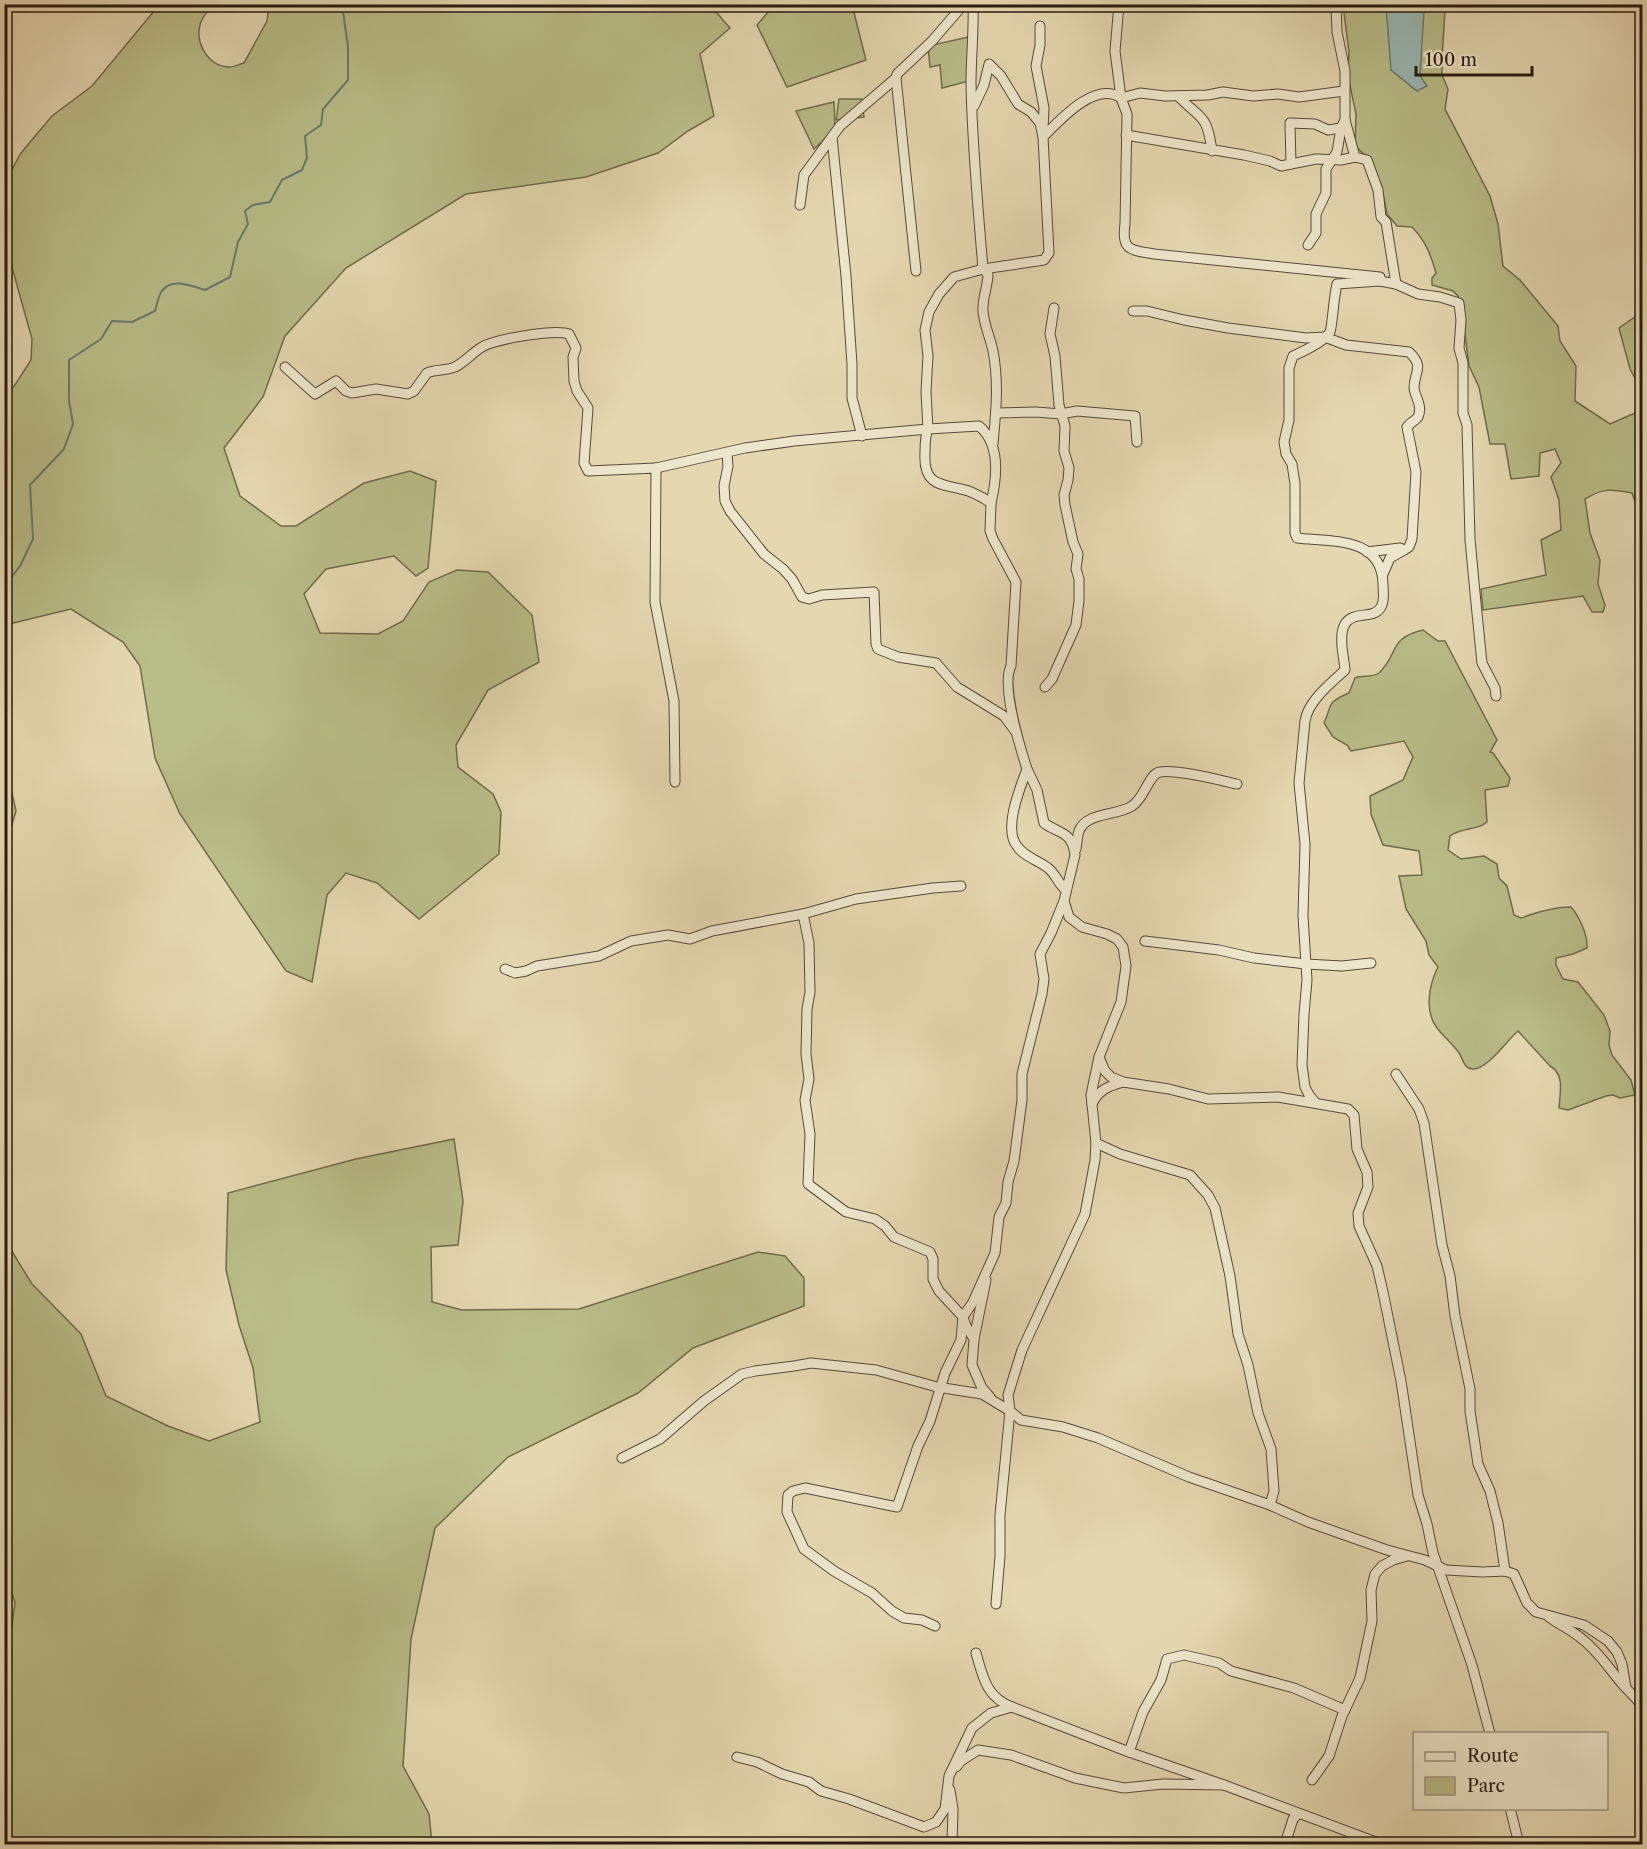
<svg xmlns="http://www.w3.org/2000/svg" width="1647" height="1849" font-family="'Libre Caslon Text',serif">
<rect width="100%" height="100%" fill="#e5d8b1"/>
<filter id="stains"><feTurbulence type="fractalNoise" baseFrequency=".00333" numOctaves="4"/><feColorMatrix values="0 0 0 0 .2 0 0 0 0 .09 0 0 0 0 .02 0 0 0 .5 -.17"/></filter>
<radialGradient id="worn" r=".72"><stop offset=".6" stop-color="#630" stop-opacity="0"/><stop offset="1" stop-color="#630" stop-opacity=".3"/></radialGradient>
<g fill="#b9bd88" stroke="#706c4c" stroke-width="1.5">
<path d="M 709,4 L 730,28 L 700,54 L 714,116 L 688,131 L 658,153 L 586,177 L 466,194 L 346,268 L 285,336 L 263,397 L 224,448 L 240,496 L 281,526 L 296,526 L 364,483 L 410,471 L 436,481 L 428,568 L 416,576 L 394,556 L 326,569 L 304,594 L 320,633 L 378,634 L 403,621 L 429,582 L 457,570 L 488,572 L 532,615 L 539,662 L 488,690 L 456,745 L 458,767 L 493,794 L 501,812 L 499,854 L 419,919 L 377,883 L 346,873 L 327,895 L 312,982 L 286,971 L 180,814 L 155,758 L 140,666 L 123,642 L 71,609 L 5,625 L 5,392 L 13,388 L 31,360 L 32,339 L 10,260 L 5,255 L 5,182 L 21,153 L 52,116 L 92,86 L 159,5 L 212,5 C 208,11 201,18 200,25 C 195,44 209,67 230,67 C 234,67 240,64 244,63 L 267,21 L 269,5 Z"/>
<polygon points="774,5 852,5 866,60 787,87 757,25"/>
<path d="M 1343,5 L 1447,5 L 1445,11 L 1442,58 L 1442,75 L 1448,89 L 1445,109 L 1490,196 L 1498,224 L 1503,266 L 1520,280 L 1558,326 L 1560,341 L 1576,366 L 1575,401 L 1610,424 L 1642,410 L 1642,538 L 1640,515 L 1632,493 C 1611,489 1603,488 1585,499 L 1590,533 L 1600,560 L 1598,584 L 1605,605 L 1603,612 L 1592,612 L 1583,596 L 1483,610 L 1481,589 L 1546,575 L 1541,540 L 1561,530 L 1559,500 L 1551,477 L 1561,463 L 1555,449 L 1540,453 L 1539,476 L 1511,479 L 1505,444 L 1490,444 L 1479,387 L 1469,366 L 1462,310 L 1458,296 L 1453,291 L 1432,285 L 1432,278 L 1436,273 C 1431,255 1425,240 1412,227 L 1397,226 L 1387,214 L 1383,193 L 1372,167 L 1365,155 L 1355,146 L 1356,114 L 1348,76 L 1349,52 Z"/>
<polygon points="973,36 969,81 942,88 940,65 930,67 928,46"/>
<polygon points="839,99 862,99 864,117 836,120"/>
<polygon points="834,102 835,129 814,149 796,111"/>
<polygon points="1642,312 1642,391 1630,369 1619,328"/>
<path d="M 1423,630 L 1438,641 L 1445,641 L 1497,740 L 1490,752 L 1493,753 L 1510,778 L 1508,786 L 1485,790 L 1487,822 C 1477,831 1462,827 1450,836 L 1448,850 L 1461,859 L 1484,856 L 1497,864 L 1499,878 L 1507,886 L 1514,915 L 1521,918 C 1537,912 1553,907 1571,907 C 1579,916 1588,935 1587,948 L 1573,954 L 1556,958 L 1556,965 L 1563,979 L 1578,982 L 1604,1015 L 1610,1031 L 1609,1045 L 1612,1055 L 1631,1080 L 1635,1095 L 1620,1098 L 1613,1095 L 1606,1096 L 1568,1110 L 1559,1108 C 1560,1093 1565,1074 1550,1066 L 1518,1031 C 1508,1039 1487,1070 1473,1069 C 1464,1069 1463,1059 1459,1053 C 1453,1044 1444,1037 1437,1028 C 1424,1011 1429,985 1438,967 L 1429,955 L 1426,941 L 1406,909 L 1399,876 L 1422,875 L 1419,851 L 1383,845 L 1371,814 L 1370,796 L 1403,780 L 1413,757 L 1404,741 L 1351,751 L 1347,745 L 1333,737 L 1324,723 C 1333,703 1326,703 1349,693 L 1355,678 C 1363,675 1372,678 1379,673 C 1399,654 1388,638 1423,630 Z"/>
<polygon points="5,773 9,780 16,811 5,847"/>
<polygon points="454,1139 463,1201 458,1245 431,1247 432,1302 462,1310 579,1309 758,1252 785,1256 804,1278 804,1306 693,1348 638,1393 508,1457 435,1528 411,1639 403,1766 429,1814 432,1844 5,1844 4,1683 15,1603 4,1567 5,1240 32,1284 81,1334 106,1396 168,1426 209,1441 260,1422 253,1368 239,1325 226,1270 228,1193 356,1159"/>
</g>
<polygon fill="#99b8b5" stroke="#6c7973" stroke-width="1.5" points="1386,5 1428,5 1424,10 1420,76 1427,86 1417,91 1391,70"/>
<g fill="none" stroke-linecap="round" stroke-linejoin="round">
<path stroke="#6c7973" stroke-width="2" d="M 4,587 L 20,566 L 33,539 L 30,485 L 64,449 L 73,424 L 69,401 L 69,360 L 101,339 L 112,321 L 132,322 L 155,311 C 157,305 158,296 162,291 C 171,277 192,286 205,290 L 230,277 L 238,242 L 248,224 L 245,211 L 253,205 L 270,202 L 282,180 L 302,170 L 307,158 L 305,136 L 321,125 L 323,109 L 348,80 L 348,47 L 342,4"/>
<g stroke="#574a39" stroke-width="11">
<g id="minor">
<path d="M 973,4 C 974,31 971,57 971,83 C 972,145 978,207 983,269 L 988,274 C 988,286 982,298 983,311 C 984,325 990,337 993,351 C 999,383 996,411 993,444"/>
<polyline points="1119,4 1115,51 1121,98 1140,93 1165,96 1208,95 1223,92 1253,96 1278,94 1299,97 1344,91"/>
<polyline points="1336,4 1337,32 1345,71 1345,120 1355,157 1367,160 1378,190 1381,217 1386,222 1396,284"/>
<polyline points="1040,26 1040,45 1036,66 1044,108 1043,129"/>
<polyline points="896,78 916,271"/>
<path d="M 1178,96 C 1201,120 1207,113 1212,151"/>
<polyline points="974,106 984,85 989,64 1001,76 1018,104 1031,112 1040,123 1043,137"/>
<polyline points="1126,135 1244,155 1270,161 1281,166 1316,159 1341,160 1355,157"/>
<polyline points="832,137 846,276 852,364 852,398 862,436"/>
<polyline points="1291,164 1290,123 1315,124 1328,130 1341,128"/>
<polyline points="800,205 804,175 840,126 896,78 897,74 932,41 964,4"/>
<polyline points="1308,245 1316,233 1316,214 1326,193 1326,169 1337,152 1341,128 1345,120"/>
<path d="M 1133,311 L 1147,311 L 1184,320 L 1228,328 L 1306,338 L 1325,337 L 1346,345 L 1409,352 C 1425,367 1414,372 1414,388 C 1415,397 1423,406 1418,417 C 1416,420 1410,423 1407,427 L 1416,472 L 1412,539 L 1409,547 L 1404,550"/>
<path d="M 285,367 L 315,394 L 336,381 L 346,391 L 352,393 L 376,389 L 408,394 L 414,391 L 427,373 C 436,369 446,371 455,367 C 465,362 472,353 482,347 C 495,339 555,329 569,334 L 576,348 L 573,357 L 574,381 L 577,391 L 588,408 L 584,463 L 588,471 L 656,468 L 655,602 L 674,701 L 675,782"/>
<polyline points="996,413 1036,412 1061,414 1077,411 1135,416 1137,442"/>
<polyline points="727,453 728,466 724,486 725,501 730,511 764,554 783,569 792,579 802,597 809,599 822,595 874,592 876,644 878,649 898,657 936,663 957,687 1004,716 1016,732"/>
<path d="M 656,468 L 745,448 L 794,441 L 928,429 C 925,436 925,444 925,452 C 923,483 937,484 961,489 C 972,491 982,497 991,503 C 997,478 1001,444 979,426 L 928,429 L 926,392 L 928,356 L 925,330 L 929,312 L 939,294 L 954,277 L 983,269 L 1044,260 L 1049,253 L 1043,137 C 1059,121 1095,80 1121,98 L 1127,114 L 1125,224 C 1121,251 1131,250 1154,254 L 1380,277"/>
<path d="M 991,503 L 990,531 L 993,539 L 1016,582 L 1011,666 C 1001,685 1020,747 1027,769"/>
<polyline points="1367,552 1400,548 1404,550 1390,558 1383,574"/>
<polyline points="1045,687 1052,679 1076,625 1079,601 1079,579 1076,569 1078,554 1073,542 1065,505 1064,495 1068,480 1069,468 1064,451 1065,426 1059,405 1055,356 1050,334 1054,308"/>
<path d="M 1076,849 C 1077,844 1077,837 1079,831 C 1086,812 1117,816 1132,806 C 1145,798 1149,773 1160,772 C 1176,769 1219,780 1237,784"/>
<path d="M 1066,890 C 1058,884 1056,874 1048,868 C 1038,860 1024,857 1017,846 C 1003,829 1020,788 1027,769 L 1037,790 L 1044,823 C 1059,834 1072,831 1075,855 L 1064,901 L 1069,917 L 1082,927 L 1107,934 L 1117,939 L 1123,947 L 1126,966 L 1121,1002 L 1099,1057 L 1091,1095 L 1096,1143 L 1095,1160 L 1085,1214 L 1022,1350 L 1008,1395 L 1010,1411 L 1021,1420 L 1063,1427 L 1098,1438 L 1189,1477 L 1270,1505 L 1308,1522 L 1387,1550 L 1425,1560 L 1446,1570 L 1483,1572 L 1505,1571 L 1514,1574 L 1527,1603 L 1536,1612 L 1584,1625 L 1608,1641 L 1617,1652 L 1622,1664 L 1626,1688 L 1642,1705"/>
<polyline points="803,914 809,943 810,992 807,1009 806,1054 809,1079 805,1100 810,1134 808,1184 846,1212 875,1219 885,1226 894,1237 930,1252 933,1259 933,1279 939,1291 963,1317 966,1326 974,1339 972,1365 982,1388 990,1397"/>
<polyline points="1145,941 1219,950 1254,958 1306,964 1342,966 1371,963"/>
<polyline points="505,969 515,973 526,971 537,966 599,956 631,941 668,935 690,939 712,931 803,914 856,899 933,888 961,886"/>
<polyline points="1099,1057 1105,1071 1111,1077 1123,1082 1169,1089 1208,1099 1278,1097 1348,1109 1354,1115 1357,1149 1367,1172 1368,1187 1358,1213 1359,1226 1377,1266 1383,1292 1401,1381 1418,1495 1427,1524 1433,1553 1472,1665 1490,1734"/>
<polyline points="1396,1074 1419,1109 1424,1123 1442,1245 1450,1276 1455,1316 1470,1389 1470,1411 1478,1464 1490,1491 1498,1523 1505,1571"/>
<path d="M 1316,1103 L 1309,1095 L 1305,1087 L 1302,1065 L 1304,1014 L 1307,980 L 1303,916 L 1305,844 L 1299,783 L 1305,721 C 1308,701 1331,683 1345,670 C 1344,657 1338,636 1345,624 C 1354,610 1374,620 1381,607 C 1385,601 1383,591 1383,584 C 1382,536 1331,542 1297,538 L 1295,533 L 1295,484 L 1292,464 L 1286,454 L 1284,442 L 1289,420 L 1289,368 L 1293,356 C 1302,352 1325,341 1330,332 C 1332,328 1334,295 1337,284 L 1380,281 L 1396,284 L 1418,294 L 1440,297 L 1459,303 L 1461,320 L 1459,348 L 1463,363 L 1463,413 L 1467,425 L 1470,539 L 1475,593 L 1482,663 L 1495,688 L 1496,696"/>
<path d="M 1092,1104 C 1098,1090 1109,1086 1123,1082"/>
<polyline points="1096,1143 1120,1154 1190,1175 1208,1195 1215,1208 1230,1276 1238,1334 1248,1365 1258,1413 1271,1449 1274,1491 1270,1505"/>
<polyline points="974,1339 986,1280"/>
<polyline points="622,1458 660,1439 704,1401 742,1374 755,1371 794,1366 811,1363 876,1370 937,1387 982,1394 1010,1411 1000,1515 1000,1556 996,1604"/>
<path d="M 1549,1617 C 1560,1625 1572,1630 1582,1639 C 1599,1652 1610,1670 1624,1686"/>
<polyline points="935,1626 922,1620 904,1618 892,1611 872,1593 834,1571 804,1549 787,1512 788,1495 793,1491 805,1488 897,1507 918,1446 930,1421 945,1373 961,1340 963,1317 973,1302 995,1253 999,1217 1006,1203 1008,1182 1014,1161 1022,1100 1022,1074 1042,994 1044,979 1040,954 1051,933 1064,901"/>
<path d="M 976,1653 C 983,1677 986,1697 1012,1707"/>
<polyline points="1129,1752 1143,1712 1161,1680 1167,1659 1184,1655 1219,1663 1231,1671 1294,1688 1345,1710"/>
<polyline points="737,1757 757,1762 782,1774 809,1782 821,1791 849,1799 924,1827 936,1822 945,1809 949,1776 972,1728 991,1713 1012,1707 1129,1752 1224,1785"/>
<polyline points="956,1767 961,1761 978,1750 1011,1755 1075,1778 1124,1788 1163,1784 1224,1785 1381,1844"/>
<polyline points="1312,1780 1329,1756 1342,1716 1360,1678 1372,1621 1371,1590 1375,1574 1382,1566 1393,1560 1407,1556"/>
<polyline points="950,1790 953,1809 952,1844"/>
<polyline points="1510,1808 1519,1844"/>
<polyline points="1285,1844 1293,1819 1298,1814"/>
</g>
</g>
<use href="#minor" stroke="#eee6cc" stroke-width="9"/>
</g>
<rect width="1647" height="1849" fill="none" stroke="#e5d8b1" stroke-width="24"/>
<rect x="6" y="6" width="1635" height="1837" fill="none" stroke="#281a11" stroke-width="3"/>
<rect x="12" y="12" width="1623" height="1825" fill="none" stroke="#281a11" stroke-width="1.5"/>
<rect x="1413" y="1732" width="195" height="78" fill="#eee6cc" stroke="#9f9481" stroke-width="1.5"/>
<rect x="1425" y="1752" width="30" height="9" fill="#eee6cc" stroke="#9f9481" stroke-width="1.5"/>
<text x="1467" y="1762" font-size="18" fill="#281a11">Route</text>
<rect x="1425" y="1777" width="30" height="18" fill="#b9bd88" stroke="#9f9481" stroke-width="1.5"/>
<text x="1467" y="1792" font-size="18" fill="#281a11">Parc</text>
<path d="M1416 66v9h116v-9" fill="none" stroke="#281a11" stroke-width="3"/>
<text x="1425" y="66" font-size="18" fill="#281a11" stroke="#eee6cc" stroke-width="4.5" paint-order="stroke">100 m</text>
<rect width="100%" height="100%" filter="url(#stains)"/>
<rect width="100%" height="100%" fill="url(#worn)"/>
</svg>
